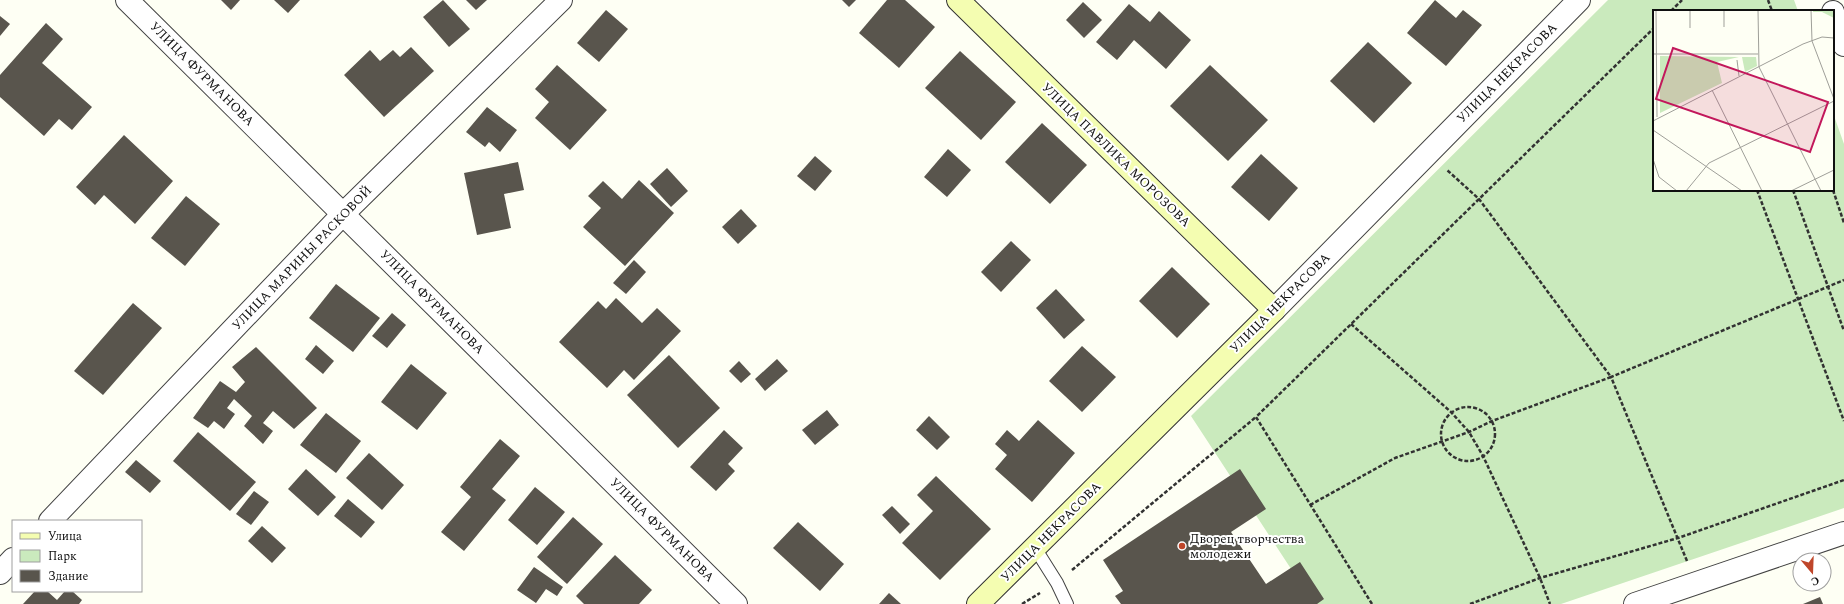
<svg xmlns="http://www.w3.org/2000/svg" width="1844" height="604" font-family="Spectral,serif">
<rect width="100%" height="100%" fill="#fefff4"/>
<polygon fill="#caeabd" points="1608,0 1794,0 1798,11 1654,11 1654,190 1833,190 1833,113 1844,144 1844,508 1561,604 1314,604 1191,416"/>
<g fill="#59554d">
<polygon points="221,0 240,0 231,10"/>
<polygon points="274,0 300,0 288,13"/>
<polygon points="443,0 470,29 449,47 423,17"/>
<polygon points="466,0 487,0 476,10"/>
<polygon points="842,0 856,0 849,7"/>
<polygon points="887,0 905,0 935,27 899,68 859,33"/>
<polygon points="1435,0 1456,18 1463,10 1482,25 1446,66 1407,33"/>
<polygon points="1083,2 1102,20 1084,38 1066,20"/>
<polygon points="1129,4 1150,22 1159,11 1191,40 1166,69 1134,40 1117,60 1096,42"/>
<polygon points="606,10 628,29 599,62 577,43"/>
<polygon points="0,16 10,24 0,36"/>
<polygon points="46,23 63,39 42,63 92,107 72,130 59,119 44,136 0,97 0,75"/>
<polygon points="1368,42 1412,83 1374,123 1330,81"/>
<polygon points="411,47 434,71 384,117 344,75 370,50 380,61 393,50 400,57"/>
<polygon points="960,51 1016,102 981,140 925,88"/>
<polygon points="557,65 607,110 570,150 535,118 549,102 535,89"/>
<polygon points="1210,65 1268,120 1228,161 1170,106"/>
<polygon points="487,107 517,130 500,152 489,142 485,147 466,132"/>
<polygon points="1042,123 1087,165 1050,204 1005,162"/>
<polygon points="124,135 173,181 135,224 104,195 95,205 76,187"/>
<polygon points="948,149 971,170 947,197 924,177"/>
<polygon points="1261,154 1298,188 1269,221 1231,187"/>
<polygon points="815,156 832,171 815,191 797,176"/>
<polygon points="518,162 524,190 504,194 511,228 477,235 464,173"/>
<polygon points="667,168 688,191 671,207 650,184"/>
<polygon points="639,180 674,213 625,266 583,227 601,208 588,196 603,181 622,199"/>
<polygon points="186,196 220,224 185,266 151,238"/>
<polygon points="741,209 757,226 738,244 722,227"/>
<polygon points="1011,241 1031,260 1001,292 981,272"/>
<polygon points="634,260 646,272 626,294 613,283"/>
<polygon points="1172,267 1210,304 1177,338 1139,301"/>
<polygon points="336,284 380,318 353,352 309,318"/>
<polygon points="1056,289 1085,320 1064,339 1036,308"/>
<polygon points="616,298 642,323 657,308 681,331 634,380 624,370 607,388 559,342 598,301 606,309"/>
<polygon points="133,303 162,328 103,395 74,371"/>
<polygon points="392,313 406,325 387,348 372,336"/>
<polygon points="316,345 334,361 323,374 305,359"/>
<polygon points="1082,346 1116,377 1082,412 1049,381"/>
<polygon points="256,347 317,408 294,429 273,411 263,423 273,431 263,444 244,426 252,416 234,399 227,408 235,414 224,429 214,421 208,428 193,418 220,381 236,392 245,382 232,367"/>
<polygon points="669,355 720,408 678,448 627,395"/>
<polygon points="777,359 788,371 765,391 755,379"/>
<polygon points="739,361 751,374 741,383 729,371"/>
<polygon points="411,364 447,393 417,430 381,402"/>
<polygon points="827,410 839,425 815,445 802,430"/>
<polygon points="326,413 361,441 336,473 300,445"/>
<polygon points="929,416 950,437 937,450 916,430"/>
<polygon points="1038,420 1075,453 1032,502 995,469 1007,455 995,444 1007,430 1019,441"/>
<polygon points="724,430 743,448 728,464 735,471 716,491 690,467"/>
<polygon points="198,432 256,482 230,511 173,461"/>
<polygon points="500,439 520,456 492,489 506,500 464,551 441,532 471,497 460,487"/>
<polygon points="369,453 404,485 382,510 346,478"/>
<polygon points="136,460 161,481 150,493 125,472"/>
<polygon points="306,469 336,497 318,516 288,489"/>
<polygon points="1240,469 1266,509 1231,532 1266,584 1300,562 1324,599 1317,604 1121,604 1115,596 1123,591 1103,560"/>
<polygon points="936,476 991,529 940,580 902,543 933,511 917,495"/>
<polygon points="535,487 565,512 537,545 508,520"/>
<polygon points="254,491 269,502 251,525 236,514"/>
<polygon points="348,499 375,522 361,538 334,516"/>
<polygon points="892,506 910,524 900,534 882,515"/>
<polygon points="573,517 603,544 567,584 537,557"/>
<polygon points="798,522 844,564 820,591 773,548"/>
<polygon points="262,526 286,548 272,563 248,541"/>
<polygon points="615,555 652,590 639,604 584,604 576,596"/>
<polygon points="534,567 563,587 557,596 546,589 536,603 517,590"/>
<polygon points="35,591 47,591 57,600 65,591 72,591 82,600 79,604 23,604"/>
<polygon points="889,593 901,604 879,604"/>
<polygon points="1820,597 1823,604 1803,604"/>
</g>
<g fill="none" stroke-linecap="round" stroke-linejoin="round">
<g stroke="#434343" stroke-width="14">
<polyline id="lane" points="1035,548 1057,583 1067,604"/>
</g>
<g stroke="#434343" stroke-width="24">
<g id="street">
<polyline points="127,0 736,604"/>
<polyline points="1833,12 1844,45"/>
<polyline points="1274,310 1579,0"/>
<polyline points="50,521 343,214 561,0"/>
<polyline points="0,573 13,559"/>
<polyline points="1635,604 1844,533"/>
</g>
</g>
<g stroke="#323232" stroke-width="24">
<polyline id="secondary" points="958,0 1274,310 978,604"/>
</g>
<g stroke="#323232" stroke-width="2.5" stroke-dasharray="4 2" stroke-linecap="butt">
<polyline points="1768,0 1772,11"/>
<polyline points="1671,11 1682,0"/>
<polyline points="1757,190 1844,421"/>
<polyline points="1793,190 1844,331"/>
<polyline points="1833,190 1844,223"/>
<polyline points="1351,324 1451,412 1469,432 1483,456 1540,578 1550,604"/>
<circle cx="1468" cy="434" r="27"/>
<polyline points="1310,505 1395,458 1469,432 1492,421 1611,377 1479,199 1447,170"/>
<polyline points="1687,561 1611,377 1844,280"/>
<polyline points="1072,570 1256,417"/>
<polyline points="1022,604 1040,593"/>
<polyline points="1372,604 1256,417 1654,28"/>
<polyline points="1470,604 1540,578 1678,538 1844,480"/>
</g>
<use href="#lane" stroke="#fff" stroke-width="12"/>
<use href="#street" stroke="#fff" stroke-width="22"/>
<use href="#secondary" stroke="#f4fdb1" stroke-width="22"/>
</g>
<circle fill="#bf462a" stroke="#fff" stroke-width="1.5" cx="1182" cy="546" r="4"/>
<g text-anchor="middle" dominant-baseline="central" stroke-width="4" stroke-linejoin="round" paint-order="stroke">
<g font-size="13" fill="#101010" stroke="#fff">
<text transform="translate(1507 73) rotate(-45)">УЛИЦА НЕКРАСОВА</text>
<text transform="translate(202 74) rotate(45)">УЛИЦА ФУРМАНОВА</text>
<text transform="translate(1116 155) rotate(44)">УЛИЦА ПАВЛИКА МОРОЗОВА</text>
<text transform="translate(302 258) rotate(-46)">УЛИЦА МАРИНЫ РАСКОВОЙ</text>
<text transform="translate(432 302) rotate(45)">УЛИЦА ФУРМАНОВА</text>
<text transform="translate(1280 303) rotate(-45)">УЛИЦА НЕКРАСОВА</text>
<text transform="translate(662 530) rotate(45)">УЛИЦА ФУРМАНОВА</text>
<text transform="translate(1051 532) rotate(-45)">УЛИЦА НЕКРАСОВА</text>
</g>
<g font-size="13" fill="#101010" stroke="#fff" text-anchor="start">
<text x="1190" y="539">Дворец творчества<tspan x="1190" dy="15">молодежи</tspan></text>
</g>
</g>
<g transform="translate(1653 10)">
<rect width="181" height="181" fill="#fefff4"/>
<path d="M 160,0 L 181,0 L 181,8 L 169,2 L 160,2 ZM 7,46 L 86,47 L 64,52 L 69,73 L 7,103 ZM 89,47 L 103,47 L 104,56 L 92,62 Z" fill="#caeabd"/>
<path fill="none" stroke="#9f9f99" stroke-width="1" d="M 3,0 L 4,107M 37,0 L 37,18M 71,0 L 71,17M 105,0 L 106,57 L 168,181M 158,0 L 159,31 L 181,89M 0,44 L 105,44M 84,50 L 86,66M 59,80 L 109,181M 0,111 L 150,34 L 169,27 L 181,28M 0,120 L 89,181M 0,149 L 6,167 L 24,181M 33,181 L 56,153 L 181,91M 138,181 L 181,160"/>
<path fill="#c2185b" fill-opacity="0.15" stroke="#c2185b" stroke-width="2" d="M 20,38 L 175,92 L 157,142 L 3,89 Z"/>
<rect width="181" height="181" fill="none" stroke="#101010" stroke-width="2"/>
</g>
<rect x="12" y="520" width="130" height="72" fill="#ffffff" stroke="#9f9f9f"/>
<rect x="20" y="533" width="20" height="6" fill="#f4fdb1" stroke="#9f9f9f"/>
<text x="48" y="540" font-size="12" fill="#101010">Улица</text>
<rect x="20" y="550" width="20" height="12" fill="#caeabd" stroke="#9f9f9f"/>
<text x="48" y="560" font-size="12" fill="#101010">Парк</text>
<rect x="20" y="570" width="20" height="12" fill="#59554d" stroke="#9f9f9f"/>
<text x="48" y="580" font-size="12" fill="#101010">Здание</text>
<g transform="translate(1812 572) rotate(161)"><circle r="19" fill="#ffffff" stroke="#9f9f9f"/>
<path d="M0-3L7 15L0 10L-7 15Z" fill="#bf462a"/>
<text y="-6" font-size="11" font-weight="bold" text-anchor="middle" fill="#101010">С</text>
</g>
</svg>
